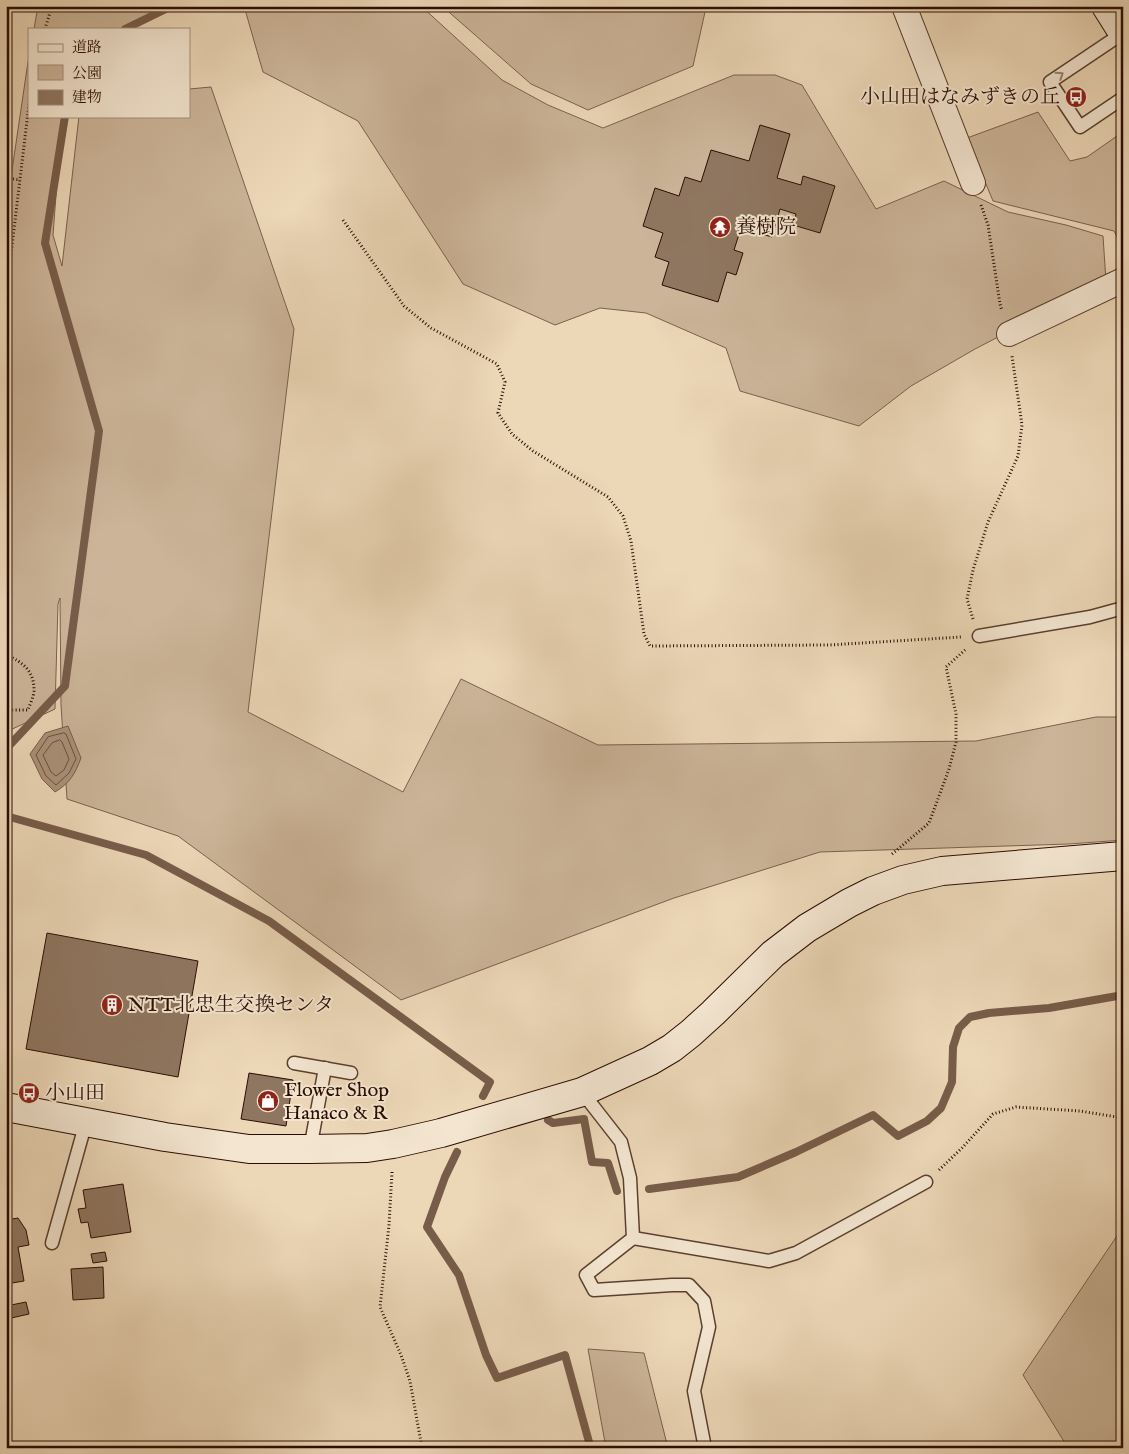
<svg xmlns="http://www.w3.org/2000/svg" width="1129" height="1454" font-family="'IM FELL English','Noto Serif JP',serif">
<rect width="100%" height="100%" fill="#ecd7b7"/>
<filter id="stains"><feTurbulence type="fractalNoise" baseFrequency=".004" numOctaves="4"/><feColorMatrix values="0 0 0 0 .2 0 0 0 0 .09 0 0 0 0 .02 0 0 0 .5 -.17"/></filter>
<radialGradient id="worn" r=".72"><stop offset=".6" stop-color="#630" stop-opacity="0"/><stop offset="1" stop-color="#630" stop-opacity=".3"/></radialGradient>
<g fill="#cbb498" stroke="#7b604d">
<polygon points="38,6 161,6 129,29 34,29"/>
<polygon points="244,6 421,6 502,80 548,105 603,128 734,75 775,75 802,85 876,209 944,181 1008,212 1066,225 1103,236 1106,281 975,349 911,386 859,426 740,391 726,348 646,313 600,308 555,325 463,284 358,121 263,72"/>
<polygon points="442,6 702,6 705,12 693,66 588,110 531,84"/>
<polygon points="29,55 29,116 62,116 53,235 62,266 79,116 189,116 189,89 211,87 294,329 248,712 403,792 461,679 598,745 976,741 1096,717 1123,717 1123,840 1069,844 820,852 674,898 401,1000 178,836 67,799 61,705 60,598 58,604 55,709 6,732 6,211"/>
<polygon points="1038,112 1070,161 1087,157 1117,136 1123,146 1123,248 1114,231 993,201 967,138"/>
<polygon points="1123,1227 1123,1448 1068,1448 1023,1375"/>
<polygon points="588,1349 644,1353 668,1448 606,1448"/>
</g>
<path fill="#aa9279" stroke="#775c49" d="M 68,726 L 81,758 C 75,774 70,783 55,792 L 42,779 L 30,754 L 45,733 Z"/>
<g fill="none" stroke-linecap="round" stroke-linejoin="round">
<g stroke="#6a4f3e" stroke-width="1">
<polygon points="64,733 66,734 76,759 69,773 56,785 46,776 36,755 48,737"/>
<polygon points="60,740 62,742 69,759 64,770 56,776 51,772 43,755 52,743"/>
</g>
<g stroke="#775c49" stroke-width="8">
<polyline points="125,29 172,6"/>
<polyline points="6,749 65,686 99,431 45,243 65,116"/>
<polyline points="6,816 146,855 269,921 490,1082 483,1096"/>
<polyline points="548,1120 553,1123 584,1119 592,1162 608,1163 617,1191"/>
<polyline points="457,1152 445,1177 427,1227 459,1275 486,1355 497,1378 565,1355 589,1442"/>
<polyline points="649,1189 738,1177 796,1152 873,1115 898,1136 927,1121 941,1108 952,1082 953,1047 959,1028 970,1017 989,1013 1049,1008 1123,995"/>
</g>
</g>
<g fill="#8f7660" stroke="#2b0c02">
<polygon points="760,125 790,134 777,178 801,185 803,176 835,186 820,233 793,225 796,214 780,209 772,237 741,228 734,250 743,253 736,275 727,272 718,302 662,285 669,262 655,257 663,233 643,226 655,188 679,196 685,177 701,182 711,150 749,161"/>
<polygon points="47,933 198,961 178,1077 26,1049"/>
<polygon points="249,1073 293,1080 286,1126 241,1119"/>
<polygon points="123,1184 131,1232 91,1238 88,1222 81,1223 78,1209 86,1208 83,1190"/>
<polygon points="18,1218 26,1230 29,1245 18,1247 24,1281 6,1284 6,1220"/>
<polygon points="105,1252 107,1261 93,1263 91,1254"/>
<polygon points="103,1267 104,1298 73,1300 71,1269"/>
<polygon points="26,1302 29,1314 7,1319 6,1306"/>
</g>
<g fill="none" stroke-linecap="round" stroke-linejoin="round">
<g stroke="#5b3f2f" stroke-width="15">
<g id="lane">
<polyline points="1123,33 1050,82 1080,127 1123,98"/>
<polyline points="979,636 1090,617 1123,608"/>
<polyline points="294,1063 351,1073"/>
<polyline points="582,1092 621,1142 630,1178 633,1238 586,1275 594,1290 672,1285 689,1285 704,1301 709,1327 694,1391 705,1448"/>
<polyline points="310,1149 325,1068"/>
<polyline points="633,1238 769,1261 796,1253 926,1182"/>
<polyline points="52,1243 86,1122"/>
</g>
</g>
<g stroke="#5b3f2f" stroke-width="26">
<g id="street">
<polyline points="904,6 973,183"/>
<polyline points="1009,334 1123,280"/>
</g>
</g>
<g stroke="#2b0c02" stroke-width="30">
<g id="secondary">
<polyline points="1106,6 1123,33"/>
<polyline points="6,1107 165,1137 249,1149 310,1149 367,1148 393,1144 441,1133 582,1092 650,1061 672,1048 691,1033 713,1013 773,954 807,928 849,903 873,891 903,880 942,871 1123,856"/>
</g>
</g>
<g stroke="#2b0c02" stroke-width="3" stroke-dasharray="1 2.5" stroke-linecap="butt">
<polyline points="45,29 52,6"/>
<polyline points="6,178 20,180"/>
<polyline points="981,205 988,225 1000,304 1002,311"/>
<polyline points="343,220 404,306 431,328 497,364 505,382 498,413 512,434 533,451 608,497 623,516 631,541 644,634 650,646 829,645 961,637"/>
<polyline points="6,296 29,104"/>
<polyline points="973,619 967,599 973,570 988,522 1018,456 1022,425 1012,356"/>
<path d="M 6,655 C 23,662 34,671 34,690 C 34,696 30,704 28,710 L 8,710 L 6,707"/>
<polyline points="892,854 929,823 949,769 956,742 956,714 946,667 966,649"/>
<polyline points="939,1170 963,1147 993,1114 1016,1107 1080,1111 1123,1118"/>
<polyline points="392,1172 389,1225 380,1307 401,1355 410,1381 422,1448"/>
</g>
<use href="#lane" stroke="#f3e5d0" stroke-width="12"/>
<use href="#street" stroke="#f3e5d0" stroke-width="24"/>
<use href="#secondary" stroke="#f3e5d0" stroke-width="28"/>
</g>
<defs><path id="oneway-chevron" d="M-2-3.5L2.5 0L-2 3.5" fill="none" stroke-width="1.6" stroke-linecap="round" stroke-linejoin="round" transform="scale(1.25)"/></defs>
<use stroke="#998373" href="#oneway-chevron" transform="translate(1060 75) rotate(-34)"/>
<defs>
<g id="bus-disc" transform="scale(1.125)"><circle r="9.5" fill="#8f2418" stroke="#f3e5d0"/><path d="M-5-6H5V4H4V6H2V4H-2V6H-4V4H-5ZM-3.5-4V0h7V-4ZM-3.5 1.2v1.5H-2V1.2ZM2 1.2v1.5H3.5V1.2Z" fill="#fff"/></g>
<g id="temple-disc" transform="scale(1.125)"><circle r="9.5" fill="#8f2418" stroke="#f3e5d0"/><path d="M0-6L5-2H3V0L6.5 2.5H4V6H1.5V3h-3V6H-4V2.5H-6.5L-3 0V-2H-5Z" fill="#fff"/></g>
<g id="building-disc" transform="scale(1.125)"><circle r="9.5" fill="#8f2418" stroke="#f3e5d0"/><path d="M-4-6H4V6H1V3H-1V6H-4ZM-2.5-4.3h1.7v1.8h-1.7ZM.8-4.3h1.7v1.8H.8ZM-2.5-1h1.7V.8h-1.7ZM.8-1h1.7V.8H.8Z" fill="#fff"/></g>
<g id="shop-disc" transform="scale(1.125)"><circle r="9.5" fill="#8f2418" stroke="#f3e5d0"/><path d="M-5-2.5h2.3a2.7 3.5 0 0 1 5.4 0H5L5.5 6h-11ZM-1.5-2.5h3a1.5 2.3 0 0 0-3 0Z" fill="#fff"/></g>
</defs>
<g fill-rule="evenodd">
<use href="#bus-disc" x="1076" y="97"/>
<use href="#temple-disc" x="720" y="227"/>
<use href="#building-disc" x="112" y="1005"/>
<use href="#bus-disc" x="29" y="1093"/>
<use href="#shop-disc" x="268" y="1101"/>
</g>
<g text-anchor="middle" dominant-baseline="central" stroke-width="4" stroke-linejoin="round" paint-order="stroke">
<g font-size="20" fill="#2b0c02" stroke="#f3e5d0" text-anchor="start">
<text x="1060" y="97" text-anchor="end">小山田はなみずきの丘</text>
<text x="736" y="227">養樹院</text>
<text x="128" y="1005">NTT北忠生交換センタ</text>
<text x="284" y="1090">Flower Shop<tspan x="284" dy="23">Hanaco &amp; R</tspan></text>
<text x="45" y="1093">小山田</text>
</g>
</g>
<rect width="1129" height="1454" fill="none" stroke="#ecd7b7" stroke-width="25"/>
<rect x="8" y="8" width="1114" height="1439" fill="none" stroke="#2b0c02" stroke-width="2.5"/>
<rect x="12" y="12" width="1104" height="1429" fill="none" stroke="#2b0c02"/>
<rect x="28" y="28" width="162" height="90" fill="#f3e5d0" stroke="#a38e7e"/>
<rect x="38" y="44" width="25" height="8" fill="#f3e5d0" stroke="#a38e7e"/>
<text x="72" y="52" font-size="15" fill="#2b0c02">道路</text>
<rect x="38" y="65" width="25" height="15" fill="#cbb498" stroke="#a38e7e"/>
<text x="72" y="78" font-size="15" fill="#2b0c02">公園</text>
<rect x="38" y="90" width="25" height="15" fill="#8f7660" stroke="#a38e7e"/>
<text x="72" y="102" font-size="15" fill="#2b0c02">建物</text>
<rect width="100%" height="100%" filter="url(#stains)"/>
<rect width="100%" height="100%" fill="url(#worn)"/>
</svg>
